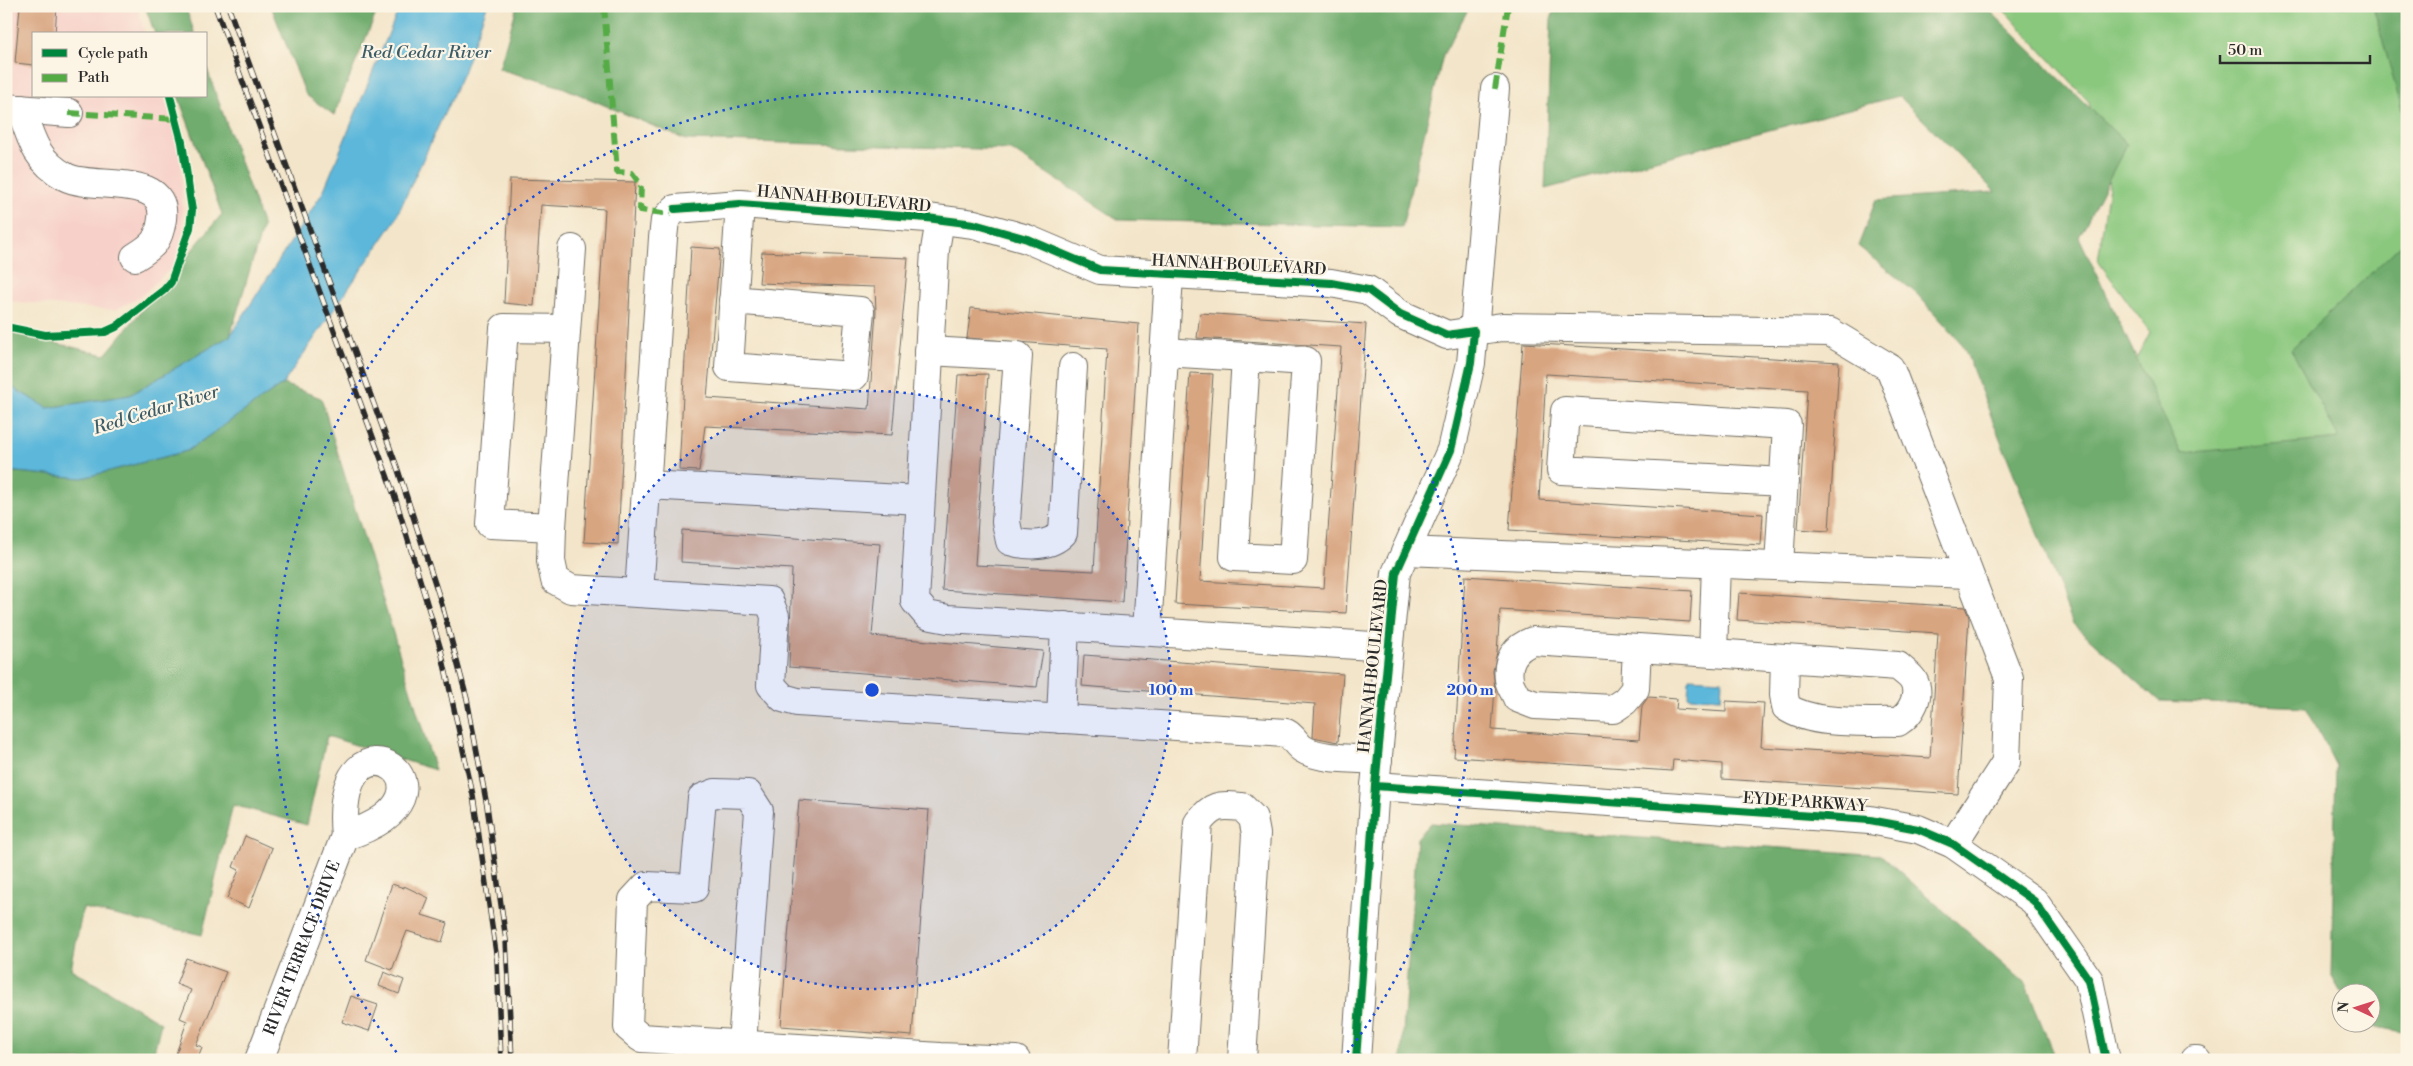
<svg xmlns="http://www.w3.org/2000/svg" width="2413" height="1066" font-family="'Libre Bodoni',serif">
<rect width="100%" height="100%" fill="#fcf5e5"/>
<filter id="ink" filterUnits="userSpaceOnUse"><feTurbulence type="fractalNoise" baseFrequency=".02" numOctaves="2"/><feDisplacementMap in="SourceGraphic" scale="10" xChannelSelector="R" yChannelSelector="G"/><feConvolveMatrix kernelMatrix="1 2 1 2 8 2 1 2 1" color-interpolation-filters="sRGB"/></filter>
<filter id="wash" filterUnits="userSpaceOnUse"><feTurbulence type="fractalNoise" baseFrequency=".0096" numOctaves="4" result="noise"/><feDisplacementMap in="SourceGraphic" scale="20" xChannelSelector="R" yChannelSelector="G"/><feGaussianBlur stdDeviation="1.12" result="paint"/><feColorMatrix in="noise" values="0 0 0 0 0 0 0 0 0 0 0 0 0 0 0 0 0 1.4 0 .05"/><feComposite in="paint" operator="in"/></filter>
<g filter="url(#wash)">
<rect width="100%" height="100%" fill="#f3e5c9"/>
<polygon fill="#f7d1c9" points="6,6 137,6 145,34 34,34 34,96 164,96 181,155 183,233 173,266 140,297 115,310 6,301"/>
<polygon fill="#8ac87e" stroke="#5a7a54" points="2000,6 2407,6 2407,556 2151,488 2114,403 2150,332 2098,261 2109,185 2089,102"/>
<g fill="#6fac6d" stroke="#4d6c4c">
<polygon points="145,6 185,6 195,34 155,34"/>
<polygon points="271,6 379,6 334,115 306,95"/>
<polygon points="517,6 1470,6 1443,55 1402,227 1119,220 1011,150 686,140 562,87 499,69"/>
<polygon points="1555,6 1985,6 2127,144 2079,237 2181,453 2339,439 2291,349 2407,239 2407,1033 2361,1024 2370,1024 2370,994 2341,993 2331,975 2336,766 2306,707 2159,701 2073,624 1963,345 1917,294 1858,246 1876,200 1995,192 1899,96 1545,189 1551,20"/>
<polygon points="2373,6 2407,6 2407,128"/>
<polygon points="206,66 263,226 230,336 130,395 48,408 6,384 6,331 105,355 222,214 178,96 206,96"/>
<polygon points="283,384 321,398 435,770 327,736 307,825 233,805 202,935 83,908 71,969 161,1023 152,1060 6,1060 6,471 82,478 187,451"/>
<polygon points="1431,823 1881,855 2025,983 2056,1060 1401,1060 1417,838"/>
</g>
<g fill="#5cb7da" stroke="#447182">
<polygon points="400,6 487,6 463,73 394,222 283,384 187,451 82,478 6,471 6,384 48,408 130,395 230,336 323,192"/>
<polygon points="1689,678 1722,680 1721,698 1688,697"/>
</g>
<g id="blocks">
<g fill="#d8a581">
<polygon points="20,6 57,6 55,34 34,34 34,65 15,63"/>
<polygon points="510,179 635,182 618,544 584,542 605,209 541,205 534,306 504,303"/>
<polygon points="691,247 720,249 707,398 869,409 876,312 875,287 759,283 762,252 908,258 892,435 705,426 699,471 679,470"/>
<polygon points="971,308 1139,324 1122,602 942,590 958,375 988,374 975,565 1094,571 1107,349 967,338"/>
<polygon points="1200,313 1366,324 1346,613 1175,604 1190,373 1213,374 1200,581 1324,588 1341,347 1197,338"/>
<polygon points="1523,343 1839,362 1829,531 1798,529 1807,390 1546,374 1539,500 1763,514 1761,545 1509,530"/>
<polygon points="682,530 880,544 872,636 1043,651 1037,687 789,667 792,569 681,562"/>
<polygon points="1465,576 1692,591 1690,622 1500,610 1497,652 1493,671 1495,688 1492,730 1639,740 1642,706 1648,697 1677,699 1676,709 1726,712 1726,701 1764,703 1761,747 1930,758 1938,633 1737,620 1739,593 1965,607 1969,617 1958,794 1722,779 1722,764 1673,760 1672,771 1454,757"/>
<polygon points="1084,655 1343,674 1338,742 1313,737 1315,704 1082,686"/>
<polygon points="799,800 929,810 912,1036 781,1026"/>
<polygon points="245,836 272,848 249,908 227,898 239,870 233,867"/>
<polygon points="392,884 404,888 404,886 429,898 422,915 448,923 442,942 407,931 392,970 366,960"/>
<polygon points="186,958 226,972 196,1045 202,1047 197,1060 174,1060 187,1021 180,1018 191,990 176,984"/>
<polygon points="384,972 404,980 399,994 379,986"/>
<polygon points="351,996 378,1005 369,1031 342,1022"/>
</g>
</g>
</g>
<g filter="url(#ink)">
<use href="#blocks" fill-opacity="0" stroke="#716c62" stroke-width="1"/>
<g fill="none" stroke-linecap="round" stroke-linejoin="round">
<g stroke="#716c62" stroke-width="30">
<g id="minor">
<polyline points="1495,89 1474,331 1502,327 1830,332 1890,368 2009,678 2006,762 1953,844"/>
<polyline points="6,108 69,113"/>
<path d="M 21,109 C 31,139 36,161 66,177 C 93,191 168,171 162,219 C 159,241 153,246 135,257"/>
<polyline points="940,220 935,250 915,601 927,615 948,619 1388,647"/>
<path d="M 572,249 L 552,527 L 551,561 L 555,580 L 571,589 L 769,601 L 775,616 L 771,685 L 783,698 L 797,702 L 1286,733 C 1294,737 1296,745 1303,749 C 1320,760 1357,758 1378,760"/>
<polyline points="733,300 860,311 854,376 729,367 740,204"/>
<path d="M 929,351 L 1018,356 L 1006,522 L 1010,541 C 1027,546 1050,547 1063,533 L 1073,367"/>
<polyline points="1164,352 1246,357 1234,557 1293,560 1306,361 1246,357"/>
<polyline points="647,485 920,500"/>
<polyline points="552,527 490,524 504,328 566,329"/>
<polyline points="1406,551 1968,574"/>
<polyline points="1779,566 1787,425 1565,411 1561,470 1784,482"/>
<polyline points="639,593 663,238 665,220 675,209 740,204 927,218 974,224 1027,239 1100,270 1331,283 1368,290 1400,314 1447,335 1474,331 1471,363 1451,450 1396,573 1375,786 1356,1060"/>
<polyline points="1147,631 1169,276"/>
<path d="M 1637,648 L 1635,689 L 1625,701 L 1613,709 L 1535,705 L 1517,698 C 1515,692 1509,685 1509,679 C 1506,660 1516,647 1533,641 L 1713,653 L 1716,564"/>
<path d="M 1713,653 L 1898,666 C 1902,670 1910,675 1913,680 C 1922,695 1911,714 1898,722 C 1865,721 1814,726 1786,707 L 1784,695 L 1785,658"/>
<polyline points="1061,719 1065,626"/>
<polyline points="1375,786 1870,820 1918,829 1953,844 2034,901 2089,980 2106,1060"/>
<polyline points="742,1044 759,811 748,794 715,793 702,798 694,888 646,886 633,900 628,1027 641,1038 940,1057 1016,1060"/>
<path id="s1" d="M 259,1060 L 345,836 C 331,693 481,794 345,836"/>
<path d="M 1182,1060 L 1198,823 C 1213,804 1219,805 1242,807 L 1253,818 L 1256,834 L 1242,1060"/>
<polyline points="2194,1060 2197,1060"/>
</g>
</g>
<use href="#minor" stroke="#fff" stroke-width="28"/>
<g stroke="#2b2b2b" stroke-width="5.5">
<g id="rail">
<polyline points="215,6 396,500 441,650 473,795 497,960 501,1060"/>
<polyline points="228,6 397,467 442,605 467,699 487,806 506,940 512,1060"/>
</g>
</g>
<use href="#rail" stroke="#fcf5e5" stroke-width="4" stroke-dasharray="11" stroke-linecap="butt"/>
<g stroke="#54ab44" stroke-width="6" stroke-dasharray="12 6" stroke-linecap="butt">
<polyline points="604,6 617,172 632,173 641,185 640,210 671,214"/>
<polyline points="1495,89 1508,6"/>
<polyline points="69,113 176,119"/>
</g>
<g stroke="#fcf5e5" stroke-width="11">
<g id="cycleway">
<polyline points="675,209 740,204 927,218 974,224 1027,239 1100,270 1331,283 1368,290 1400,314 1447,335 1474,331 1471,363 1451,450 1396,573 1375,786 1356,1060"/>
<polyline points="6,327 45,335 105,332 116,327 164,290 171,282 190,228 192,210 182,142 170,96"/>
<polyline points="1375,786 1870,820 1918,829 1953,844 2034,901 2089,980 2106,1060"/>
</g>
</g>
<use href="#cycleway" stroke="#00873e" stroke-width="8"/>
</g>
</g>
<circle cx="872" cy="690" r="299" fill="#1d4ed8" fill-opacity=".12"/>
<g fill="none" stroke="#1d4ed8" stroke-width="2.5" stroke-dasharray="2.5 5">
<circle cx="872" cy="690" r="299"/>
<path d="M401 1058A598 598 0 1 1 1343 1058"/>
</g>
<g text-anchor="middle" dominant-baseline="central" stroke-width="4.5" stroke-linejoin="round" paint-order="stroke">
<g font-size="16" fill="#2b2b2b" stroke="#fcf5e5">
<text transform="translate(844 199) rotate(5)">HANNAH BOULEVARD</text>
<text transform="translate(1239 265) rotate(3)">HANNAH BOULEVARD</text>
<text transform="translate(1373 666) rotate(-84)">HANNAH BOULEVARD</text>
<text transform="translate(1805 802) rotate(4)">EYDE PARKWAY</text>
<text stroke="none"><textPath href="#s1" startOffset="120">RIVER TERRACE DRIVE</textPath></text>
</g>
<g font-size="18" font-style="italic" fill="#3c5c68" stroke="#fcf5e5">
<text x="426" y="52">Red Cedar River</text>
<text transform="translate(156 410) rotate(-17)">Red Cedar River</text>
</g>
</g>
<circle cx="872" cy="690" r="8" fill="#1d4ed8" stroke="#fcf5e5" stroke-width="2.5"/>
<g font-size="15" text-anchor="middle" font-weight="bold" fill="#1d4ed8" stroke="#fcf5e5" stroke-width="4.5" stroke-linejoin="round" paint-order="stroke">
<text x="1171" y="695">100 m</text>
<text x="1470" y="695">200 m</text>
</g>
<rect width="2413" height="1066" fill="none" stroke="#fcf5e5" stroke-width="25"/>
<rect x="32" y="32" width="175" height="65" fill="#fcf5e5" stroke="#a8a49b"/>
<rect x="42" y="49" width="25" height="8" fill="#00873e" stroke="#a8a49b"/>
<text x="78" y="58" font-size="15" fill="#2b2b2b">Cycle path</text>
<rect x="42" y="74" width="25" height="8" fill="#54ab44" stroke="#a8a49b"/>
<text x="78" y="82" font-size="15" fill="#2b2b2b">Path</text>
<g transform="translate(2356 1008) rotate(274)"><circle r="24" fill="#fcf5e5" stroke="#a8a49b"/>
<path d="M0-4L9 19L0 12L-9 19Z" fill="#d1495b"/>
<text y="-8" font-size="14" font-weight="bold" text-anchor="middle" fill="#2b2b2b">N</text>
</g>
<path d="M2220 55v8h150v-8" fill="none" stroke="#2b2b2b" stroke-width="2.5"/>
<text x="2228" y="55" font-size="15" fill="#2b2b2b" stroke="#fcf5e5" stroke-width="4" paint-order="stroke">50 m</text>
</svg>
